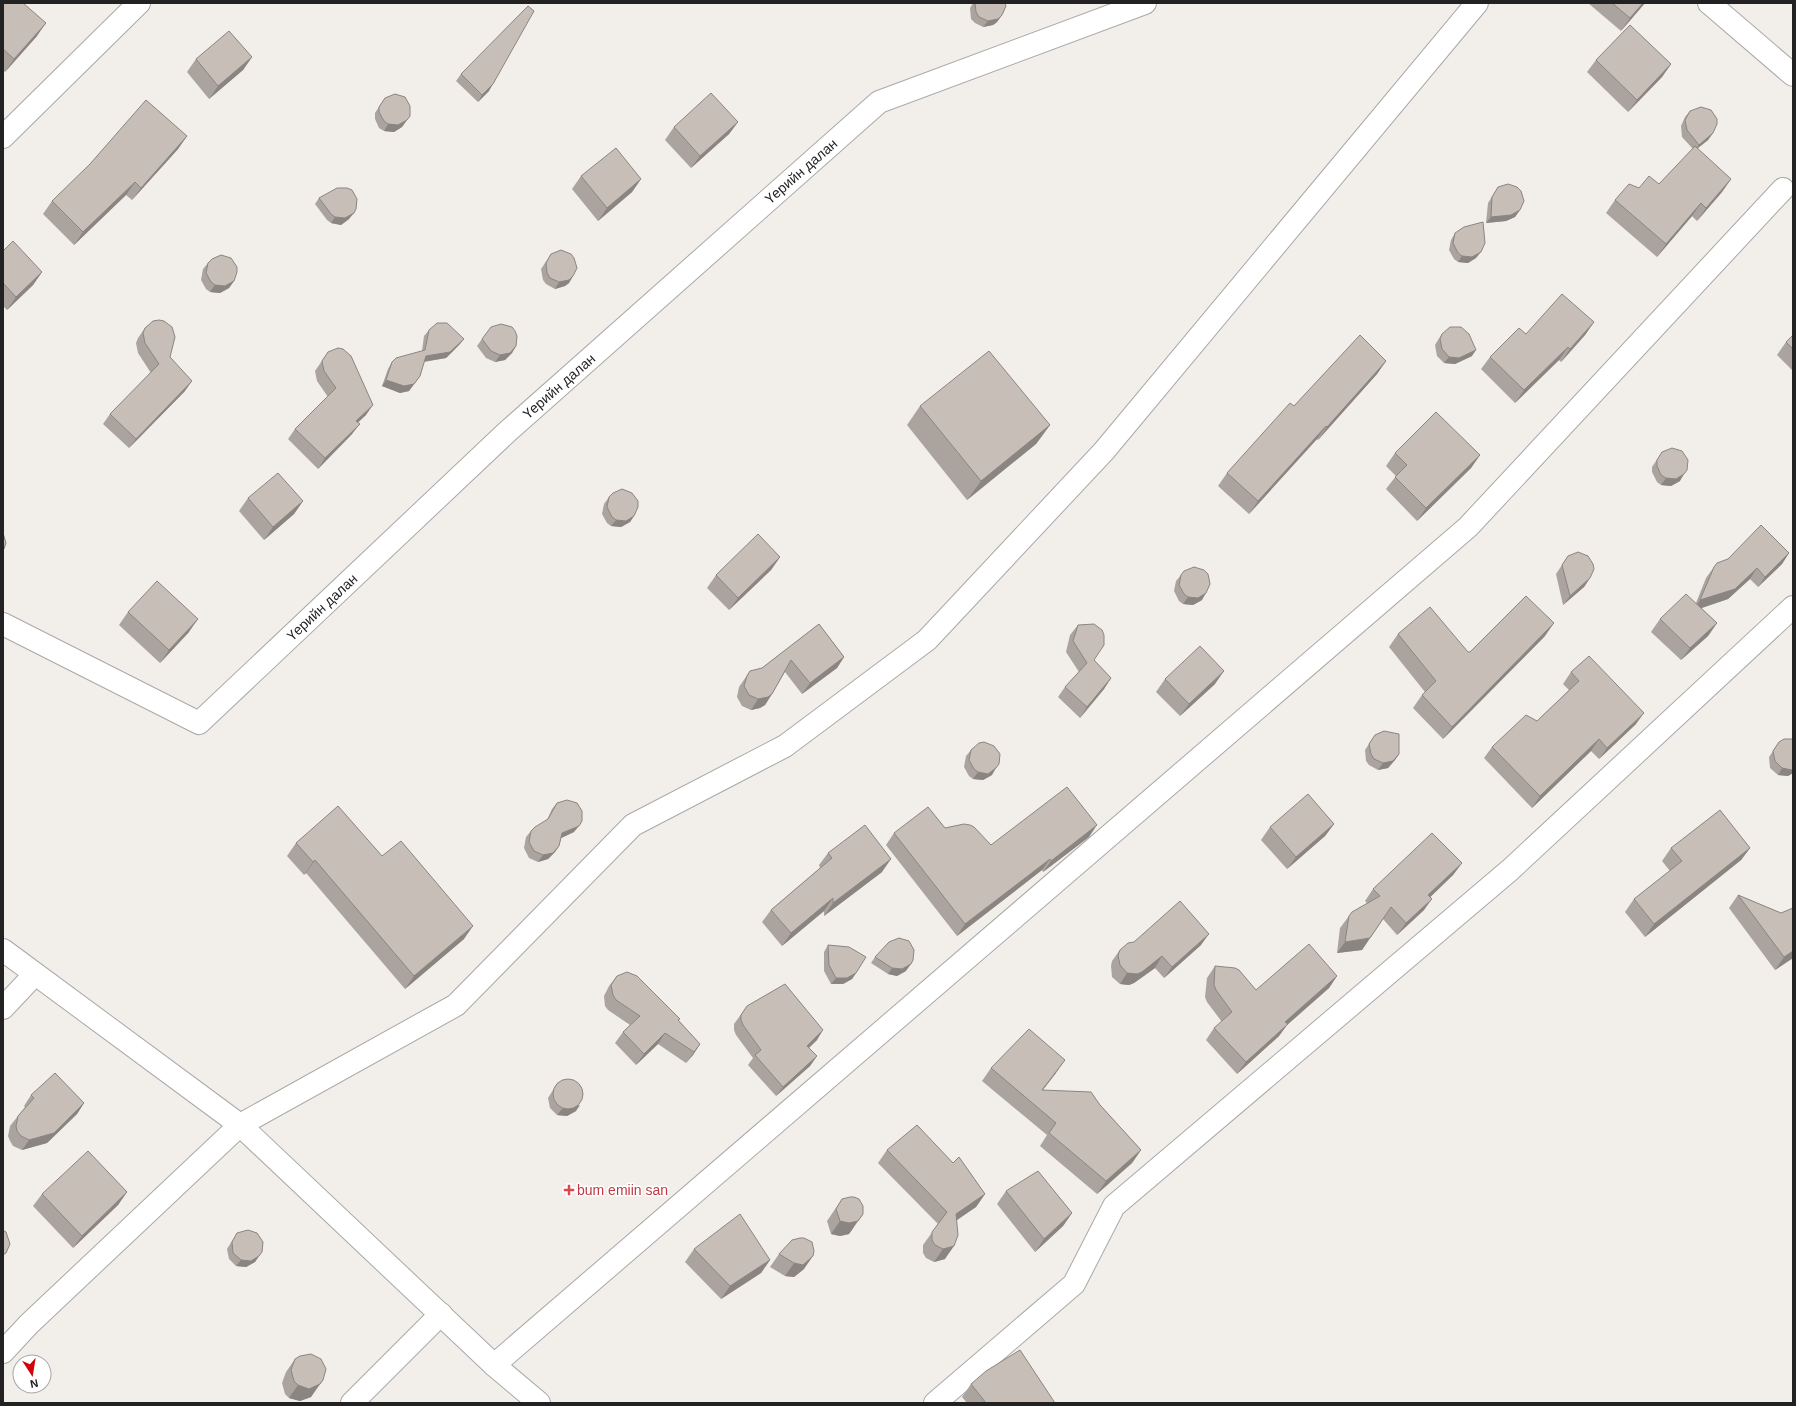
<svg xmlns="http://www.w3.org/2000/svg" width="1796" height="1406" font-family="Helvetica,sans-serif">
<rect width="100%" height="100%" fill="#f2eee9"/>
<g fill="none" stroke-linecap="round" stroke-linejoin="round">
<g stroke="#a9a9a9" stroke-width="24">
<g id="minor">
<polyline points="1709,3 1793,75"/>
<polyline points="3,137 139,3"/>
<polyline points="3,624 199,723 507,432 879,102 1145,3"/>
<polyline points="3,950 240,1125 494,1365 539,1403"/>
<polyline points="3,1008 35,974"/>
<polyline points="3,1352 29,1324 240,1125 456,1005 633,825 785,746 927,640 1104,451 1477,3"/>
<polyline points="494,1365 1468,527 1783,189"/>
<polyline points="352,1403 441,1314"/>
<polyline points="935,1403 1074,1284 1114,1206 1510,870 1793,607"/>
</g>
</g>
<use href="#minor" stroke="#fff" stroke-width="22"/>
</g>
<g fill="#aba39e">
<polygon points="3,3 37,36 5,72 3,70"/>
<polygon points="973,3 1005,3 1002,15 997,22 993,25 983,27 975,23 971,19 970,8"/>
<polygon points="1588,3 1645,3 1621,31"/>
<polygon points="252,57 243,70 209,99 187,72 196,59"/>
<polygon points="1596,60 1671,64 1662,77 1628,112 1587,72"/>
<polygon points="461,74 489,91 478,102 456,81"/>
<polygon points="385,98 407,120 402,127 394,132 384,131 379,128 375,119 375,113"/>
<polygon points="1690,111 1713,133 1708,140 1697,149 1731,179 1722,192 1697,221 1692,216 1657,257 1606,213 1615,200 1639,188 1659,184 1693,149 1682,137 1681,126 1685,117"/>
<polygon points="738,122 729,134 691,168 665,140 674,127"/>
<polygon points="187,136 178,149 132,200 126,195 74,245 43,214 52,201"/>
<polygon points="581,176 641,179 632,192 598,221 572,189"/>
<polygon points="1498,187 1520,210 1515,217 1506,221 1486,223 1488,203"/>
<polygon points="319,198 349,219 341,225 331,223 327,220 315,204"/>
<polygon points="1455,233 1476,258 1468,263 1458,262 1454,259 1449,250 1451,240"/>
<polygon points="3,251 42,272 33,285 7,310 3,306"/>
<polygon points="551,254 573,276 569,283 565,286 555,289 546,284 543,280 541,269"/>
<polygon points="208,263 234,281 229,288 220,293 210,292 206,289 201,280 203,269"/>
<polygon points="1594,322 1585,335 1561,362 1559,360 1515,403 1481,369 1490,357 1526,334"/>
<polygon points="145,328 170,357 185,391 129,448 103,424 110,414 151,373 138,353 136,343 138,338"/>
<polygon points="429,330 464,339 459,345 446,358 424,362 420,376 409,391 400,393 382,386 388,369 392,362 422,351 424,336"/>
<polygon points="1442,334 1472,356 1455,364 1444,363 1437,356 1435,345 1438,340"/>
<polygon points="1793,335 1793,371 1777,355 1786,342"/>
<polygon points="482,339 516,346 512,353 505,360 495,362 486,358 477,346"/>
<polygon points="328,352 366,415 358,422 352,434 318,469 288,439 295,429 328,397 317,381 315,371"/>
<polygon points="1386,361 1377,374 1318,440 1317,439 1249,514 1218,486 1227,473 1294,406"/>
<polygon points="920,406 1050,425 1036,444 967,500 907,425"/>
<polygon points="1662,452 1680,481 1671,486 1661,485 1657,482 1652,472 1652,467"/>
<polygon points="1395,453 1480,455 1471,468 1417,521 1386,489 1396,476 1386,466"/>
<polygon points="609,497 634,516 630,522 621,527 611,526 607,523 602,514 604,504"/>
<polygon points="248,498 303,501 294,514 264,540 239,511"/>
<polygon points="1789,553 1782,564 1758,587 1750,579 1728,599 1701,608 1717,623 1708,636 1681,660 1651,632 1660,619 1696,603 1706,578 1714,567"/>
<polygon points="1568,556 1590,578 1584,587 1563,605 1556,574"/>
<polygon points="780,557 771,570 729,610 707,588 716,575"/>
<polygon points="1181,575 1202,600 1193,605 1183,604 1179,601 1174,591 1176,581"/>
<polygon points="128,612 189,632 160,663 119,625"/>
<polygon points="819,624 844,657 837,668 802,694 785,672 772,694 765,705 760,708 751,710 742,706 737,697 739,687 750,671 762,668"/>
<polygon points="1078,625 1094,660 1111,678 1104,689 1080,718 1058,697 1065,687 1079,672 1066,652 1070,635"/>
<polygon points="1398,634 1468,652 1470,652 1545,636 1443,739 1413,708 1422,695 1425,692 1389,647"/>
<polygon points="1571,672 1636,724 1599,759 1591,751 1532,808 1484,758 1492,747 1537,721 1569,690 1563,684"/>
<polygon points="1165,679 1215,684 1180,716 1156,692"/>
<polygon points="1375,735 1399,754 1395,760 1388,768 1378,770 1369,765 1366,761 1365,750"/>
<polygon points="1793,739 1793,773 1788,776 1778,775 1770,768 1769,757 1779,742"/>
<polygon points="971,750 992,775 983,780 973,779 969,776 964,767 966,756"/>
<polygon points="557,803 574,832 561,838 559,846 555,852 548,859 538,862 529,858 524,848 526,837 531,831 547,820 552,809"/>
<polygon points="1334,824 1325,836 1287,869 1261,840 1270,827"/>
<polygon points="945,828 991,845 1089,837 1043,872 1042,870 957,936 886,845 894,833"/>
<polygon points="296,843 382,856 464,939 405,989 306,873 304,875 287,856"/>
<polygon points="1671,848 1750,848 1741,860 1645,937 1625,912 1634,899 1670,871 1662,861"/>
<polygon points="828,853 882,872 824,916 824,911 782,946 762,922 771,910 820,868 819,865"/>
<polygon points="1462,863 1453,875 1430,897 1424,910 1397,935 1383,919 1362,950 1337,953 1340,928 1349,916 1367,903 1365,901 1373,889"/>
<polygon points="1738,895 1781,913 1793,908 1793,958 1775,970 1729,908"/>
<polygon points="828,945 856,973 852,979 843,984 831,984 824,971 824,952"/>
<polygon points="1201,945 1164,978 1155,968 1134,983 1129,985 1120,984 1112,977 1111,966 1112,961 1120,950"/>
<polygon points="875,957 906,971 897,976 888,974 871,963"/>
<polygon points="1215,966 1256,990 1337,976 1329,988 1287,1025 1279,1036 1237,1074 1206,1040 1214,1028 1222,1022 1207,1002 1205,997 1207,978"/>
<polygon points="617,976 679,1021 700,1044 693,1055 686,1063 658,1044 636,1065 615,1043 623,1032 630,1025 608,1010 605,1006 604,996 609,986"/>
<polygon points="747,1006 817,1040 809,1048 817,1056 810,1066 776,1096 748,1065 753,1058 736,1035 734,1030 734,1024"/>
<polygon points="991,1068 1056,1073 1043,1090 1100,1105 1141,1150 1132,1163 1097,1194 1040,1146 1047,1135 982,1081"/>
<polygon points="558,1082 576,1111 567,1116 557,1115 550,1108 548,1098"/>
<polygon points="31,1095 84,1103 77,1114 47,1143 22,1150 13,1146 10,1141 8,1136 10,1126 18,1116 25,1107 24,1106"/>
<polygon points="887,1150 953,1163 985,1194 976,1207 956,1220 945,1259 934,1262 926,1258 923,1253 923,1245 938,1224 878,1163"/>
<polygon points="1006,1191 1072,1213 1063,1226 1035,1252 997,1204"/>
<polygon points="127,1192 118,1205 73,1248 33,1206 42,1194"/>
<polygon points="842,1199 854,1227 849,1234 840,1236 831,1234 827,1221"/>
<polygon points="237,1233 259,1256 255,1262 246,1267 236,1266 229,1259 227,1249"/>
<polygon points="694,1249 770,1260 761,1273 721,1299 685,1262"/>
<polygon points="779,1254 804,1269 794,1277 785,1276 770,1267"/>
<polygon points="295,1359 314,1392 311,1397 300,1401 289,1398 285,1394 282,1383 286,1372"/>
<polygon points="971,1384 1055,1403 967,1403 962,1397"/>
</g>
<g fill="#8b8581">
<polygon points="1643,3 1645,3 1621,31 1630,18"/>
<polygon points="1002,15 997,22 993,25 983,27 988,21"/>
<polygon points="46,23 37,36 5,72 14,59"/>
<polygon points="252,57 243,70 209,99 218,86"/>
<polygon points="1671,64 1662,77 1628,112 1637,100"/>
<polygon points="493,84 489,91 478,102 482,95"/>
<polygon points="407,120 402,127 394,132 384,131 388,124"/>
<polygon points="738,122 729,134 691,168 700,156"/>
<polygon points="1713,133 1708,140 1694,151 1699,145"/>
<polygon points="187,136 178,149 132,200 141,188"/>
<polygon points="641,179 632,192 598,221 607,208"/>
<polygon points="1731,179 1722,192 1697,221 1706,208"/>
<polygon points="135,182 126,195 74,245 83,232"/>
<polygon points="1701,203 1692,216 1657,257 1666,244"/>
<polygon points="1520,210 1515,217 1506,221 1486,223 1491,217"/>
<polygon points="354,213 349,219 341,225 331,223 335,217"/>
<polygon points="1481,252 1476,258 1468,263 1458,262 1462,256"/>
<polygon points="42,272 33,285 7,310 16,297"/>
<polygon points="573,276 569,283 565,286 555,289 559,282"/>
<polygon points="234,281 229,288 220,293 210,292 215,285"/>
<polygon points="1594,322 1585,335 1561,362 1570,349"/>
<polygon points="464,339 459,345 446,358 421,362 426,356"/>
<polygon points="516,346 512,353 505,360 495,362 500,355"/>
<polygon points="1568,347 1559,360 1515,403 1524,390"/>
<polygon points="1476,350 1472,356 1455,364 1444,363 1449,357"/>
<polygon points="1386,361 1377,374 1318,440 1327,427"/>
<polygon points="420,376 409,391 400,393 382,386 386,380"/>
<polygon points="192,381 185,391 129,448 136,439"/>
<polygon points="373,405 366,415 349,431 356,421"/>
<polygon points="360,424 352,434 318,469 325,458"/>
<polygon points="1050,425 1036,444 967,500 981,481"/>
<polygon points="1326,426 1317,439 1249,514 1258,501"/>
<polygon points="1480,455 1471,468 1417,521 1426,508"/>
<polygon points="1684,474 1680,481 1671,486 1661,485 1666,478"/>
<polygon points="303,501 294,514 264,540 273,527"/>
<polygon points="634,516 630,522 621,527 611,526 616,520"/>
<polygon points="1789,553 1782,564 1758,587 1765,577"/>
<polygon points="780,557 771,570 729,610 738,598"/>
<polygon points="1757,568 1750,579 1728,599 1693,611 1700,600"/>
<polygon points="1590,578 1584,587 1563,605 1570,596"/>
<polygon points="1206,593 1202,600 1193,605 1183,604 1188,597"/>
<polygon points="198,619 189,632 160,663 169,650"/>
<polygon points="1554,623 1545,636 1443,739 1452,727"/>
<polygon points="1717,623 1708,636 1681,660 1690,648"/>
<polygon points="844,657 837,668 802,694 810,683"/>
<polygon points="1224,671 1215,684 1180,716 1189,704"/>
<polygon points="1111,678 1104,689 1080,718 1087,707"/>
<polygon points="772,694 765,705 760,708 751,710 758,699"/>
<polygon points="1644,713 1636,724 1599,759 1607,748"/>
<polygon points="1599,739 1591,751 1532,808 1540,796"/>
<polygon points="1399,754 1395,760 1388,768 1378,770 1383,763"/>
<polygon points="996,768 992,775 983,780 973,779 978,772"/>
<polygon points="1782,768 1793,769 1793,773 1788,776 1778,775"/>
<polygon points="1334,824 1325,836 1287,869 1296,857"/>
<polygon points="1097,825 1089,837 1043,872 1051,861"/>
<polygon points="579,826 574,832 557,840 562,833"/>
<polygon points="559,846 555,852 548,859 538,862 543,855"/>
<polygon points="1750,848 1741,860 1645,937 1654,924"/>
<polygon points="891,859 882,872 824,916 833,903"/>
<polygon points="1050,859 1042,870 957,936 965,924"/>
<polygon points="315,860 306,873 304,875 313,862"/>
<polygon points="1462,863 1453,875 1420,907 1428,895"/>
<polygon points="833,898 824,911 782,946 791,933"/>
<polygon points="1432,899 1424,910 1397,935 1406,923"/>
<polygon points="473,926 464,939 405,989 414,976"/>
<polygon points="1209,934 1201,945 1164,978 1172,967"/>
<polygon points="1370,938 1362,950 1337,953 1345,942"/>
<polygon points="1793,951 1793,958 1775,970 1784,957"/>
<polygon points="1162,956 1155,968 1134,983 1129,985 1120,984 1127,973"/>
<polygon points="911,964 906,971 897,976 888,974 892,968"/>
<polygon points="856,973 852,979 843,984 831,984 836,978"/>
<polygon points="1337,976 1329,988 1287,1025 1279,1036 1237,1074 1246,1062 1285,1022"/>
<polygon points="823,1030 817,1040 801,1055 807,1046"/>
<polygon points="665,1033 658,1044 636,1065 644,1054"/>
<polygon points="700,1044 693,1055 686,1063 694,1052"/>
<polygon points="817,1056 810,1066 776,1096 783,1087"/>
<polygon points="1065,1060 1056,1073 1033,1102 1042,1090"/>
<polygon points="84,1103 77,1114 47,1143 22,1150 29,1140"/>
<polygon points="580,1105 576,1111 567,1116 557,1115 562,1109"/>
<polygon points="1141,1150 1132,1163 1097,1194 1106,1181"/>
<polygon points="127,1192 118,1205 73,1248 82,1236"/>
<polygon points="985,1194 976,1207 947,1227 956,1214"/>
<polygon points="1072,1213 1063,1226 1035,1252 1044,1239"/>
<polygon points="863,1214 849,1234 840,1236 831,1234 840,1221"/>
<polygon points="954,1246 945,1259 934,1262 943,1249"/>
<polygon points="259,1256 255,1262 246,1267 236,1266 241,1260"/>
<polygon points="813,1256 804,1269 794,1277 785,1276 794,1263"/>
<polygon points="770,1260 761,1273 721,1299 730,1286"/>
<polygon points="323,1380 311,1397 300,1401 289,1398 298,1385"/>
</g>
<g fill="#c7beb8" stroke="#8b8581">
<polygon points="3,3 23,3 46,23 14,59 3,49"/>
<polygon points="975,3 1005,3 1006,6 1002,15 998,19 988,21 979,17 976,12"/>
<polygon points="1612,3 1643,3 1630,18"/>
<polygon points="528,6 534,11 493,84 482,95 461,74"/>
<polygon points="1630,25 1671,64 1637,100 1596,60"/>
<polygon points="229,31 252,57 218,86 196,59"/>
<polygon points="711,93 738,122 700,156 674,127"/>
<polygon points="395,94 405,97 410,106 410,116 407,120 398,125 388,124 384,121 379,112 379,107 385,98"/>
<polygon points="146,100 187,136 141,188 135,182 83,232 52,201 90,164"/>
<polygon points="1701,107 1711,110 1717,119 1717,124 1713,133 1699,145 1687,130 1685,120 1690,111"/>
<polygon points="1695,146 1731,179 1706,208 1701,203 1666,244 1615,200 1629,184 1639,188 1649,176 1659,184"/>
<polygon points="616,148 641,179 607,208 581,176"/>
<polygon points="1508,184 1517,187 1521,191 1524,201 1520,210 1511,215 1491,217 1492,197 1498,187"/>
<polygon points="337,188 347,188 352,190 357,199 356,209 354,213 345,218 335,217 331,214 319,198"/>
<polygon points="1483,222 1485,243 1481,252 1472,257 1462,256 1458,253 1453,243 1455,233 1464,227"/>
<polygon points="13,241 42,272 16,297 3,283 3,251"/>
<polygon points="561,250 571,254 574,258 577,268 573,276 569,280 559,282 550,278 547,273 546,263 551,254"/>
<polygon points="221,255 231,258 237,267 237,272 234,281 225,286 215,285 211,282 206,273 208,263 212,259"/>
<polygon points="1562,294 1594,322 1570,349 1568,347 1524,390 1490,357 1519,328 1526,334"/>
<polygon points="159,320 164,321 172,327 175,337 170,357 192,381 136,439 110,414 159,364 145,343 143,333 145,328 153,321"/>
<polygon points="437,323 447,323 464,339 450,352 426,356 420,376 414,384 404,386 386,380 392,362 396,358 425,350 429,330"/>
<polygon points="501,324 512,327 515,331 517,336 516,346 510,353 500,355 491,351 482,339 491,327"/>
<polygon points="1450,327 1461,327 1469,334 1476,350 1459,358 1449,357 1442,349 1440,339 1442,334"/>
<polygon points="1360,335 1386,361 1327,427 1326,426 1258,501 1227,473 1290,403 1294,406"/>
<polygon points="1793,335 1793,349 1786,342"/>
<polygon points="338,348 343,349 351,356 373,405 356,421 360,424 325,458 295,429 336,388 324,371 322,361 328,352"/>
<polygon points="989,351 1050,425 981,481 920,406"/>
<polygon points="1436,412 1480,455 1426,508 1395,477 1407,465 1395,453"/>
<polygon points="1672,448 1682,451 1688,460 1687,470 1684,474 1676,479 1666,478 1661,475 1657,466 1657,460 1662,452"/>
<polygon points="278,473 303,501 273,527 248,498"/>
<polygon points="622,489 632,493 638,501 638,507 634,516 626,521 616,520 612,517 607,507 609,497 613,493"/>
<polygon points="1761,525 1789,553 1765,577 1757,568 1735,589 1700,600 1714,567 1717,563 1728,559"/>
<polygon points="3,533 6,543 4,549 3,550"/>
<polygon points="758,534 780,557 738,598 716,575"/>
<polygon points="1578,552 1588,556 1593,564 1594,569 1590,578 1570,596 1562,565 1568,556"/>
<polygon points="1194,567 1204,570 1208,574 1210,584 1206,593 1198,598 1188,597 1184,594 1179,585 1181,575 1184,571"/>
<polygon points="157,581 198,619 169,650 128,612"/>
<polygon points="1686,594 1717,623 1690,648 1660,619"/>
<polygon points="1526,596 1554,623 1452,727 1422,695 1436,681 1398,634 1430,607 1468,652 1470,652"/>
<polygon points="819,624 844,657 810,683 791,660 772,694 768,697 758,699 749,695 744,686 747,676 750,671 762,668"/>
<polygon points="1094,624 1102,630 1104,635 1104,645 1094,660 1111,678 1087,707 1065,687 1087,663 1073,641 1078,625"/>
<polygon points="1200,646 1224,671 1189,704 1165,679"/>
<polygon points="1589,656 1644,713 1607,748 1599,739 1540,796 1492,747 1526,715 1537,721 1579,681 1571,672"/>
<polygon points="1384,731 1399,734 1399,754 1393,761 1383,763 1374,759 1371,754 1369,744 1375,735"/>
<polygon points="1784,739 1793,739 1793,769 1792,770 1782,768 1775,761 1773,751 1779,742"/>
<polygon points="984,742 994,746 1000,754 999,764 996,768 988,774 978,772 974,769 969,760 971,750 979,743"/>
<polygon points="1067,787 1097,825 1051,861 1050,859 965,924 894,833 928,807 945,828 964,824 970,825 974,827 991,845"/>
<polygon points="1308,794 1334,824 1296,857 1270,827"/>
<polygon points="567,800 577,803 582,811 582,821 579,826 562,833 559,846 553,853 543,855 534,851 529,842 531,831 535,827 548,819 557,803"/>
<polygon points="338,806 382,856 401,841 473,926 414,976 315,860 313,862 296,843"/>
<polygon points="1720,810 1750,848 1654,924 1634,899 1682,861 1671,848"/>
<polygon points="865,825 891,859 833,903 833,898 791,933 771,910 832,858 828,853"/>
<polygon points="1432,833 1462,863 1428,895 1432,899 1406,923 1391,907 1370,938 1345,942 1349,916 1352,912 1380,896 1373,889"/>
<polygon points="1738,895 1781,913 1793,908 1793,951 1784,957"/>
<polygon points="1180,901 1209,934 1172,967 1162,956 1142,972 1137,974 1127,973 1120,965 1118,955 1120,950 1128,943 1134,942"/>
<polygon points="899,938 909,941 914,950 913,960 911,964 902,969 892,968 875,957 889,942"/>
<polygon points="1309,944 1337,976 1285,1022 1288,1024 1246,1062 1214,1028 1232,1012 1216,990 1214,985 1215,966 1235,968 1239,970 1256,990"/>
<polygon points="828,945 849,947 866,957 856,973 847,978 836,978 829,965"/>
<polygon points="627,972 637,976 680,1019 678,1020 700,1044 694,1052 665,1033 644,1054 623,1032 640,1016 616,1000 613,995 611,985 617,976"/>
<polygon points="785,984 823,1030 807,1046 817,1056 783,1087 755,1055 761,1050 743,1025 741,1020 741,1015 747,1006"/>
<polygon points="1029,1029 1065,1060 1042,1090 1091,1092 1100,1105 1141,1150 1106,1181 1049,1133 1056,1123 991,1068"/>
<polygon points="55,1073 84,1103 54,1133 29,1140 21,1136 17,1131 16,1126 18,1116 34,1098 31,1095"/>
<circle cx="568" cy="1094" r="15"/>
<polygon points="917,1125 953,1163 959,1157 985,1194 956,1214 958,1235 954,1246 943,1249 935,1245 932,1240 932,1232 947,1212 887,1150"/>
<polygon points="88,1151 127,1192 82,1236 42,1194"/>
<polygon points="1038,1171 1072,1213 1044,1239 1006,1191"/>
<polygon points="850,1197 854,1197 859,1199 863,1206 863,1214 858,1221 849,1223 840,1221 836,1209 842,1199"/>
<polygon points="740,1214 770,1260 730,1286 694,1249"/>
<polygon points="3,1230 6,1232 10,1244 6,1253 3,1255"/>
<polygon points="248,1230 257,1233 263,1242 262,1252 259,1256 251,1261 241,1260 233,1253 232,1242 237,1233"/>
<polygon points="800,1238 804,1238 812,1242 814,1251 813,1256 803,1265 794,1263 779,1254 792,1240"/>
<polygon points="1020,1350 1055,1403 986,1403 971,1384 986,1371"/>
<polygon points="311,1354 321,1359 326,1369 323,1380 320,1384 309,1389 298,1385 294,1381 291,1370 295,1359 300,1356"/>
</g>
<path fill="#e0444e" stroke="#fff" stroke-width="1.5" d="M567 1184h4v4h4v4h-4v4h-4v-4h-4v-4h4z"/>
<g text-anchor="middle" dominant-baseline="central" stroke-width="3" stroke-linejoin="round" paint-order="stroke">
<g font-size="14" fill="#222" stroke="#fff">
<text transform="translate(801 171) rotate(-41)">Үерийн далан</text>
<text transform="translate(559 386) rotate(-41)">Үерийн далан</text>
<text transform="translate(322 607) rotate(-43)">Үерийн далан</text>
</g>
<g font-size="14" fill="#be3a42" stroke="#fff" text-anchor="start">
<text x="577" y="1190">bum emiin san</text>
</g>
</g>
<rect width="1796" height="1406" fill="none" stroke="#222222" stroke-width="8"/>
<g transform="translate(32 1374) rotate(168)"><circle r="19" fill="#ffffff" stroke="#a7a7a7"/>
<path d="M0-3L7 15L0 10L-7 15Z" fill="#d1020a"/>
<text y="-6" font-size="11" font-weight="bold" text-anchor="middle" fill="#222222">N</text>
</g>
</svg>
